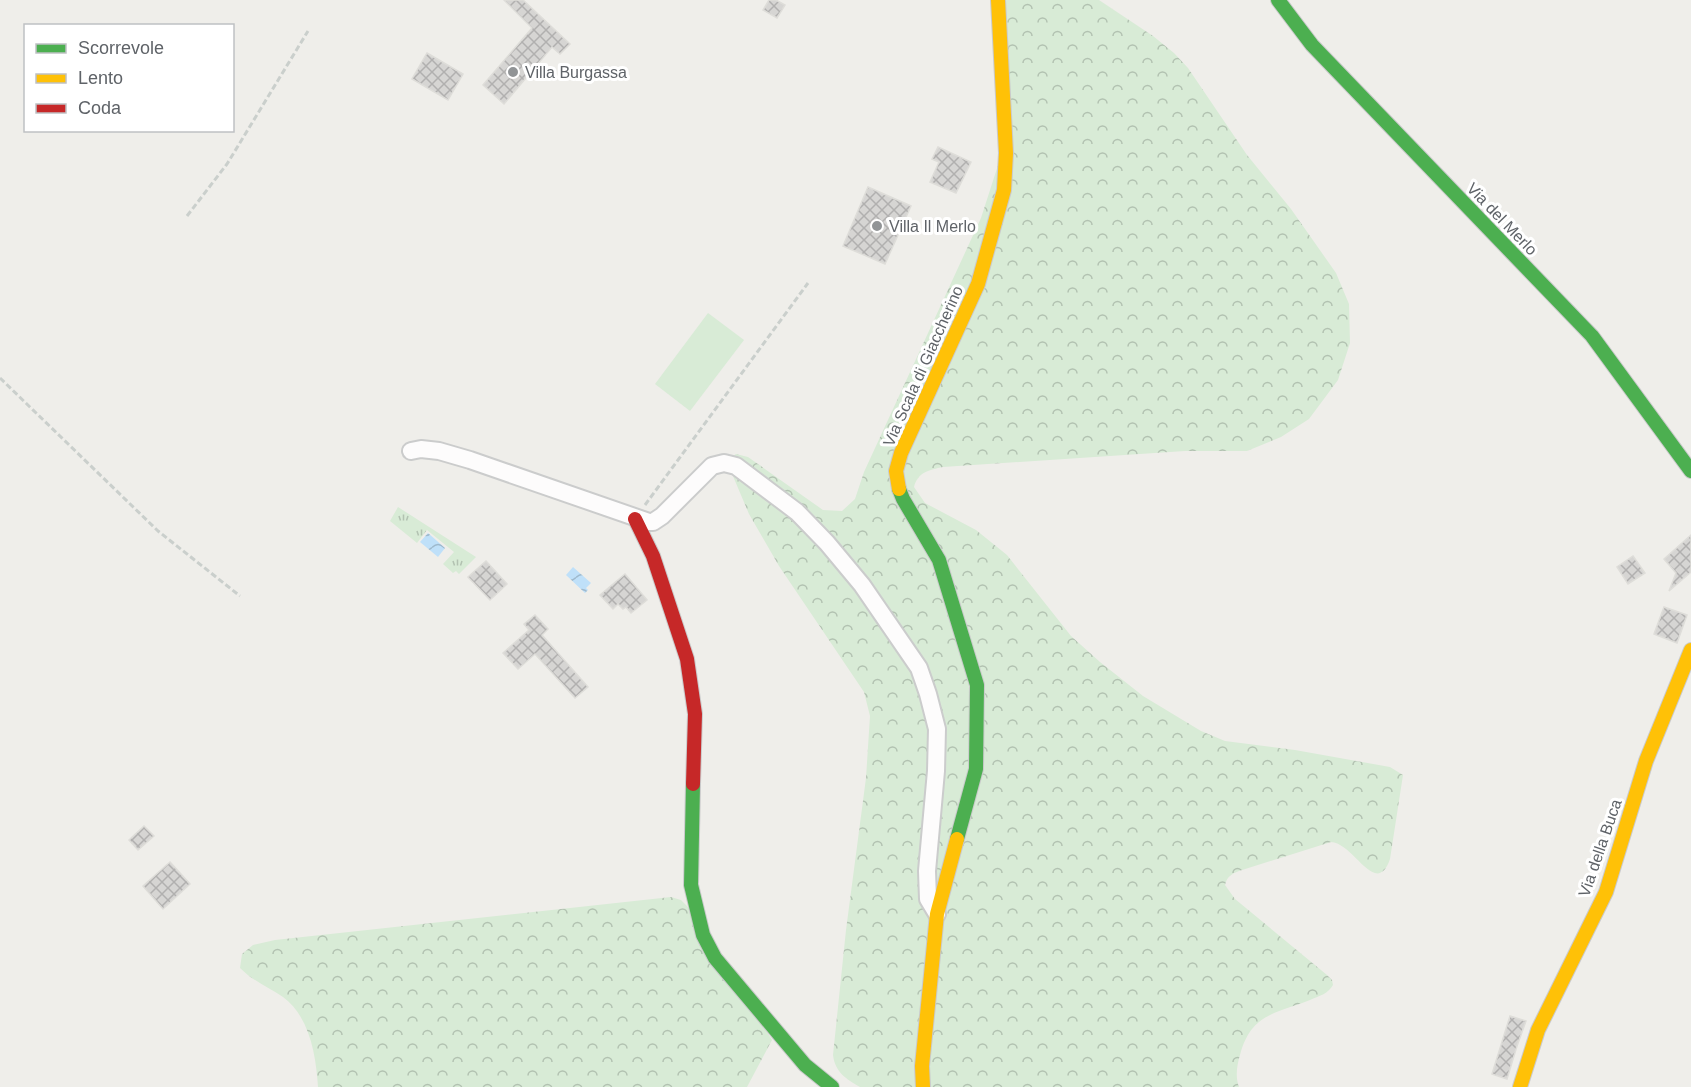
<svg xmlns="http://www.w3.org/2000/svg" width="1691" height="1087" font-family="Arial,sans-serif">
<defs>
<pattern id="grass-tufts" width="24" height="20" patternUnits="userSpaceOnUse" patternTransform="scale(1.5)"><rect width="24" height="20" fill="#d8ebd6"/><path d="M3 7l-1-3M5 7V3M7 7l1-3M15 17l-1-3M17 17v-4M19 17l1-3" fill="none" stroke="#b2c2b1"/></pattern>
<pattern id="forest-crowns" width="20" height="18" patternUnits="userSpaceOnUse" patternTransform="scale(1.5)"><rect width="20" height="18" fill="#d8ebd6"/><path d="M2 6a3 3 0 1 1 6 0M12 15a3 3 0 1 1 6 0" fill="none" stroke="#b2c2b1"/></pattern>
<pattern id="water-waves" width="16" height="10" patternUnits="userSpaceOnUse" patternTransform="scale(1.5)"><rect width="16" height="10" fill="#bfe0f9"/><path d="M0 5q4-4 8 0t8 0" fill="none" stroke="#9eb9cd"/></pattern>
<pattern id="building-cross-hatch" width="8" height="8" patternUnits="userSpaceOnUse" patternTransform="scale(1.5)"><rect width="8" height="8" fill="#d6d5d3"/><path d="M0 0l8 8M0 8l8-8" fill="none" stroke="#b1b0af"/></pattern>
</defs>
<rect width="100%" height="100%" fill="#efeeea"/>
<polygon fill="url(#grass-tufts)" points="398,507 476,557 459,574 456,571 453,573 443,564 454,552 427,530 417,543 390,521"/>
<g fill="url(#forest-crowns)">
<path d="M 1004,0 L 1099,0 L 1153,36 L 1174,53 L 1188,68 L 1247,155 L 1291,209 L 1336,273 L 1349,304 L 1350,343 L 1338,380 L 1309,419 L 1281,437 L 1247,451 L 1185,451 L 943,467 C 929,470 918,472 914,487 L 925,503 L 976,530 L 1007,555 L 1071,636 L 1100,662 L 1143,696 L 1201,731 L 1225,741 L 1295,750 L 1390,767 L 1403,775 L 1390,859 C 1376,899 1354,843 1331,842 L 1239,871 C 1231,874 1227,877 1225,885 L 1235,899 L 1327,975 L 1332,980 L 1333,985 C 1328,994 1319,996 1310,1000 C 1274,1014 1251,1014 1240,1055 C 1237,1065 1235,1077 1239,1087 L 860,1087 C 846,1079 835,1072 833,1055 L 846,930 L 866,778 L 870,716 L 864,692 L 779,566 L 749,514 L 730,469 L 732,457 L 736,454 L 748,457 L 823,510 L 842,511 L 855,499 L 864,472 L 981,218 L 1009,131 Z"/>
<path d="M 671,897 L 681,900 L 688,907 L 772,1040 L 747,1087 L 318,1087 C 316,1056 310,1017 283,997 C 268,987 253,981 240,968 L 242,954 L 253,945 L 275,940 Z"/>
</g>
<polygon fill="#d8ebd6" points="708,313 744,340 690,411 655,384"/>
<g fill="url(#water-waves)">
<polygon points="428,533 445,548 438,557 420,542"/>
<polygon points="573,567 591,583 586,588 588,590 585,593 566,575"/>
</g>
<g fill="url(#building-cross-hatch)" stroke="#deddd9" stroke-width="1.5">
<polygon points="504,0 523,0 570,44 560,54 552,47 504,104 483,85 532,28"/>
<polygon points="769,0 776,0 785,5 777,18 763,10"/>
<polygon points="427,53 463,74 448,100 412,79"/>
<polygon points="938,147 971,162 956,193 930,182 939,162 932,159"/>
<polygon points="868,187 911,206 885,264 843,246"/>
<polygon points="1691,535 1691,572 1669,591 1676,573 1664,559"/>
<polygon points="1633,556 1645,573 1628,584 1617,567"/>
<polygon points="486,561 507,584 490,600 468,577"/>
<polygon points="625,574 647,600 631,613 626,607 623,609 618,604 613,609 600,595"/>
<polygon points="1664,607 1687,615 1677,643 1654,634"/>
<polygon points="535,615 548,629 542,635 588,687 575,698 535,654 518,669 503,653 529,630 524,624"/>
<polygon points="144,826 154,836 138,850 129,840"/>
<polygon points="170,862 190,884 163,909 143,886"/>
<polygon points="1510,1016 1526,1021 1517,1046 1507,1079 1492,1074"/>
</g>
<g fill="none" stroke-linecap="round" stroke-linejoin="round">
<g stroke="#cbcccc" stroke-width="20">
<polyline id="street" points="411,451 421,449 439,451 470,460 649,522 653,522 662,516 712,466 724,463 736,466 797,512 827,543 862,585 919,668 928,694 937,729 936,771 927,871 928,899 937,914"/>
</g>
<g stroke="#cacacb" stroke-width="16">
<g id="fast">
<polyline points="1278,0 1312,45 1592,336 1691,471"/>
<polyline points="899,489 903,499 939,560 977,685 976,769 957,839"/>
<polyline points="693,784 691,885 703,935 715,958 805,1065 832,1087"/>
</g>
</g>
<g stroke="#cacacb" stroke-width="16">
<g id="slow">
<polyline points="899,489 896,471 901,453 978,284 1004,190 1006,153 998,0"/>
<polyline points="923,1087 922,1066 937,914 957,839"/>
<polyline points="1520,1087 1538,1030 1606,892 1646,761 1691,650"/>
</g>
</g>
<g stroke="#cacacb" stroke-width="16">
<polyline id="jam" points="635,519 653,556 687,659 695,714 693,784"/>
</g>
<g stroke="#cacfcc" stroke-width="3" stroke-dasharray="6 3" stroke-linecap="butt">
<polyline points="187,216 227,164 308,31"/>
<polyline points="0,378 158,531 240,596"/>
<polyline points="645,505 808,283"/>
</g>
<use href="#street" stroke="#fdfcfc" stroke-width="16"/>
<use href="#fast" stroke="#4caf50" stroke-width="14"/>
<use href="#slow" stroke="#ffc107" stroke-width="14"/>
<use href="#jam" stroke="#c62828" stroke-width="14"/>
</g>
<g fill="#919496" stroke="#fff" stroke-width="2">
<circle cx="513" cy="72" r="6"/>
<circle cx="877" cy="226" r="6"/>
</g>
<g text-anchor="middle" dominant-baseline="central" stroke-width="6" stroke-linejoin="round" paint-order="stroke">
<g font-size="16" fill="#5f6368" stroke="#fff" text-anchor="start">
<text x="525" y="72">Villa Burgassa</text>
<text x="889" y="226">Villa Il Merlo</text>
</g>
<g font-size="16" fill="#5f6368" stroke="#fff">
<text transform="translate(1502 219) rotate(46)">Via del Merlo</text>
<text transform="translate(923 366) rotate(-66)">Via Scala di Giaccherino</text>
<text transform="translate(1600 848) rotate(-71)">Via della Buca</text>
</g>
</g>
<rect x="24" y="24" width="210" height="108" fill="#ffffff" stroke="#bfc1c3" stroke-width="1.5"/>
<rect x="36" y="44" width="30" height="9" fill="#4caf50" stroke="#bfc1c3" stroke-width="1.5"/>
<text x="78" y="54" font-size="18" fill="#5f6368">Scorrevole</text>
<rect x="36" y="74" width="30" height="9" fill="#ffc107" stroke="#bfc1c3" stroke-width="1.5"/>
<text x="78" y="84" font-size="18" fill="#5f6368">Lento</text>
<rect x="36" y="104" width="30" height="9" fill="#c62828" stroke="#bfc1c3" stroke-width="1.5"/>
<text x="78" y="114" font-size="18" fill="#5f6368">Coda</text>
</svg>
